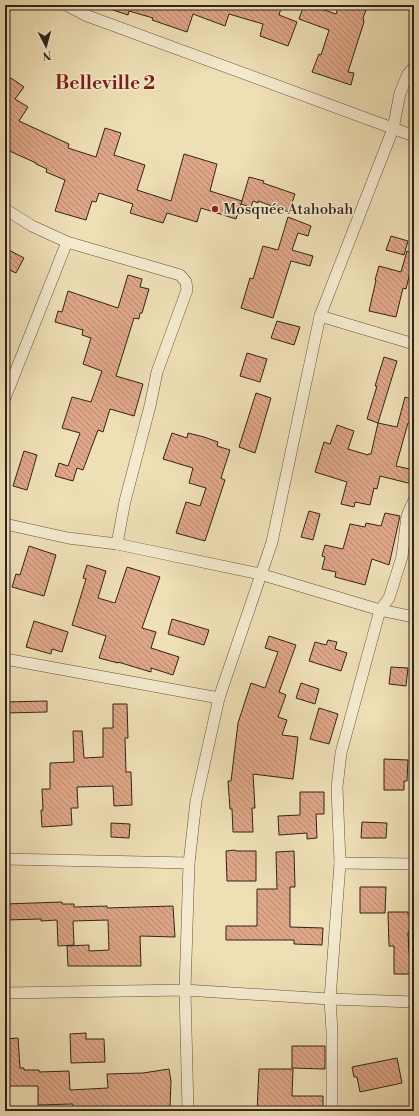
<svg xmlns="http://www.w3.org/2000/svg" width="419" height="1116" font-family="'Libre Bodoni',serif">
<defs>
<pattern id="building-back-hatch" width="6" height="6" patternUnits="userSpaceOnUse"><rect width="6" height="6" fill="#dfa788"/><path d="M-1 5l2 2M0 0l6 6M5-1l2 2" fill="none" stroke="#b5886e"/></pattern>
</defs>
<rect width="100%" height="100%" fill="#efdfb5"/>
<filter id="stains"><feTurbulence type="fractalNoise" baseFrequency=".005" numOctaves="4"/><feColorMatrix values="0 0 0 0 .2 0 0 0 0 .09 0 0 0 0 .02 0 0 0 .5 -.17"/></filter>
<radialGradient id="worn" r=".72"><stop offset=".6" stop-color="#630" stop-opacity="0"/><stop offset="1" stop-color="#630" stop-opacity=".3"/></radialGradient>
<g fill="url(#building-back-hatch)" stroke="#30231c">
<polygon points="104,5 282,5 279,15 297,22 288,46 260,36 263,24 229,14 225,26 193,14 187,32 152,20 153,18 129,11 128,15 104,7"/>
<polygon points="304,5 310,5 336,14 339,5 368,5 363,18 364,22 348,72 354,73 351,85 312,72 319,54 321,55 329,30 299,19"/>
<polygon points="11,78 24,87 15,99 28,107 19,121 69,144 68,148 96,157 105,128 121,133 114,155 145,165 137,190 171,201 184,154 217,164 210,191 242,201 236,219 201,208 197,222 167,213 163,223 130,213 133,204 99,193 96,202 92,201 86,220 55,211 65,180 46,172 47,169 36,164 36,163 5,149 5,86"/>
<polygon points="249,177 264,181 263,183 295,194 289,212 258,201 258,203 253,201 251,207 241,204"/>
<polygon points="288,217 311,226 308,236 298,233 292,250 313,256 310,266 291,261 273,318 241,308 250,278 253,279 263,246 278,250"/>
<polygon points="391,236 408,241 404,255 386,250"/>
<polygon points="5,248 24,258 16,273 5,268"/>
<polygon points="407,251 414,253 414,256 406,289 403,288 396,317 369,311 376,280 375,280 379,266 401,272"/>
<polygon points="128,275 142,279 140,287 149,289 142,313 140,313 139,319 134,318 116,376 143,384 134,416 110,409 103,432 98,430 83,470 77,468 73,481 55,476 59,463 68,466 80,433 62,428 72,397 91,402 102,371 83,364 91,338 82,335 83,330 55,322 58,311 62,312 68,291 118,308"/>
<polygon points="277,321 300,327 294,345 271,338"/>
<polygon points="247,353 267,359 260,382 240,376"/>
<polygon points="384,357 397,361 378,423 367,419 377,386 375,386"/>
<polygon points="256,393 271,398 255,453 239,447"/>
<polygon points="405,397 414,400 414,424 408,423 396,466 414,470 412,484 380,476 377,489 374,488 370,505 355,502 354,507 341,504 347,482 315,472 324,442 330,444 337,425 354,431 348,449 368,455 368,454 371,454 378,423 397,427"/>
<polygon points="172,433 187,438 188,433 204,437 218,442 217,446 230,450 221,478 225,480 205,541 176,533 186,502 200,506 206,488 189,483 193,468 163,459"/>
<polygon points="24,451 37,455 27,490 13,486"/>
<polygon points="309,511 320,514 313,540 301,537"/>
<polygon points="385,513 400,516 389,565 372,559 365,585 335,577 336,572 322,569 325,557 322,556 325,545 343,549 350,524 365,527 366,523 381,526"/>
<polygon points="29,546 56,555 44,596 12,587 16,574 20,575"/>
<polygon points="87,565 106,571 98,598 115,603 127,567 160,577 142,628 156,632 151,648 179,657 173,675 151,668 151,672 118,662 118,663 99,658 106,636 72,625 86,579 83,578"/>
<polygon points="172,619 209,630 204,645 168,634"/>
<polygon points="34,621 68,632 62,652 52,649 51,654 26,647"/>
<polygon points="269,636 296,645 279,692 286,695 278,717 287,720 282,735 298,737 293,779 253,774 255,808 252,808 253,832 233,832 232,809 230,809 228,781 231,781 238,723 251,683 265,688 278,652 265,648"/>
<polygon points="328,640 337,642 335,649 347,653 341,671 309,661 315,642 326,645"/>
<polygon points="391,667 408,668 406,686 389,684"/>
<polygon points="301,683 319,689 315,704 296,698"/>
<polygon points="47,701 47,712 5,713 5,702"/>
<polygon points="113,704 127,704 128,738 125,738 126,772 131,772 132,805 114,806 113,786 77,787 78,808 71,808 72,825 42,827 41,810 43,810 42,789 50,789 50,763 74,762 73,731 82,731 84,758 103,757 103,728 113,728"/>
<polygon points="319,708 338,714 329,744 310,739"/>
<polygon points="384,759 408,760 407,781 404,781 404,790 384,790"/>
<polygon points="300,792 324,792 324,814 316,814 317,838 307,839 307,833 279,835 278,816 300,815"/>
<polygon points="362,822 387,823 386,838 361,838"/>
<polygon points="111,823 130,824 129,838 111,837"/>
<polygon points="235,850 236,851 256,851 256,881 227,881 226,851"/>
<polygon points="294,851 295,887 290,887 290,927 323,928 322,945 294,944 294,940 226,940 226,926 257,926 257,889 277,889 276,852"/>
<polygon points="360,887 386,887 385,913 360,913"/>
<polygon points="62,902 62,904 74,904 74,907 107,906 107,908 173,906 175,937 140,936 141,966 68,966 67,946 89,945 89,951 109,950 108,920 73,921 74,945 58,946 57,920 41,921 41,919 5,920 5,904"/>
<polygon points="388,912 408,912 408,915 414,915 414,932 408,932 409,953 414,953 414,974 394,974 394,946 389,946"/>
<polygon points="86,1033 86,1039 104,1039 105,1062 71,1063 70,1034"/>
<polygon points="18,1038 20,1068 24,1068 24,1070 39,1070 39,1072 69,1071 70,1090 108,1088 107,1074 143,1073 169,1069 171,1081 170,1107 104,1109 104,1107 73,1108 73,1104 38,1105 38,1086 7,1086 7,1085 5,1085 5,1039"/>
<polygon points="292,1046 325,1046 325,1069 292,1068"/>
<polygon points="397,1058 402,1083 360,1092 357,1077 354,1077 352,1067"/>
<polygon points="259,1069 293,1069 292,1096 323,1096 323,1111 257,1111"/>
</g>
<g fill="none" stroke-linecap="round" stroke-linejoin="round">
<g stroke="#605242" stroke-width="12">
<g id="minor">
<polyline points="66,5 85,15 414,136"/>
<polyline points="5,209 32,226 67,242 180,275 186,282 187,290 157,372 150,406 125,501 117,544"/>
<polyline points="320,316 414,344"/>
<polyline points="5,398 67,242"/>
<polyline points="5,524 68,538 117,544 260,574 380,610 414,617"/>
<polyline points="5,659 219,698"/>
<polyline points="5,859 189,863"/>
<polyline points="340,863 414,864"/>
<polyline points="5,993 185,990 330,999 414,1002"/>
<polyline points="188,1111 185,990 189,863 196,801 219,698 272,542 320,316 393,129 400,93 408,74 414,67"/>
<polyline points="332,1111 332,1032 330,999 340,863 337,787 341,753 380,610 389,598 402,557 407,516 414,500"/>
</g>
</g>
<use href="#minor" stroke="#f5eacf" stroke-width="11"/>
</g>
<circle fill="#8f2418" stroke="#f5eacf" stroke-width="1.5" cx="215" cy="209" r="4"/>
<g text-anchor="middle" dominant-baseline="central" stroke-width="3" stroke-linejoin="round" paint-order="stroke">
<g font-size="15" fill="#30231c" stroke="#f5eacf" text-anchor="start">
<text x="223" y="209">Mosquée Atahobah</text>
</g>
<g font-size="19" font-weight="bold" fill="#7a1f14" stroke="#f5eacf">
<text x="105" y="83">Belleville 2</text>
</g>
</g>
<rect width="419" height="1116" fill="none" stroke="#efdfb5" stroke-width="20"/>
<rect x="6" y="6" width="407" height="1104" fill="none" stroke="#30231c" stroke-width="2"/>
<rect x="10" y="10" width="399" height="1096" fill="none" stroke="#30231c"/>
<g transform="translate(46 46) rotate(174)" stroke="#f5eacf" stroke-width="3" paint-order="stroke">
<path d="M0-3L7 15L0 10L-7 15Z" fill="#30231c"/>
<text y="-6" font-size="11" font-weight="bold" text-anchor="middle" fill="#30231c">N</text>
</g>
<rect width="100%" height="100%" filter="url(#stains)"/>
<rect width="100%" height="100%" fill="url(#worn)"/>
</svg>
